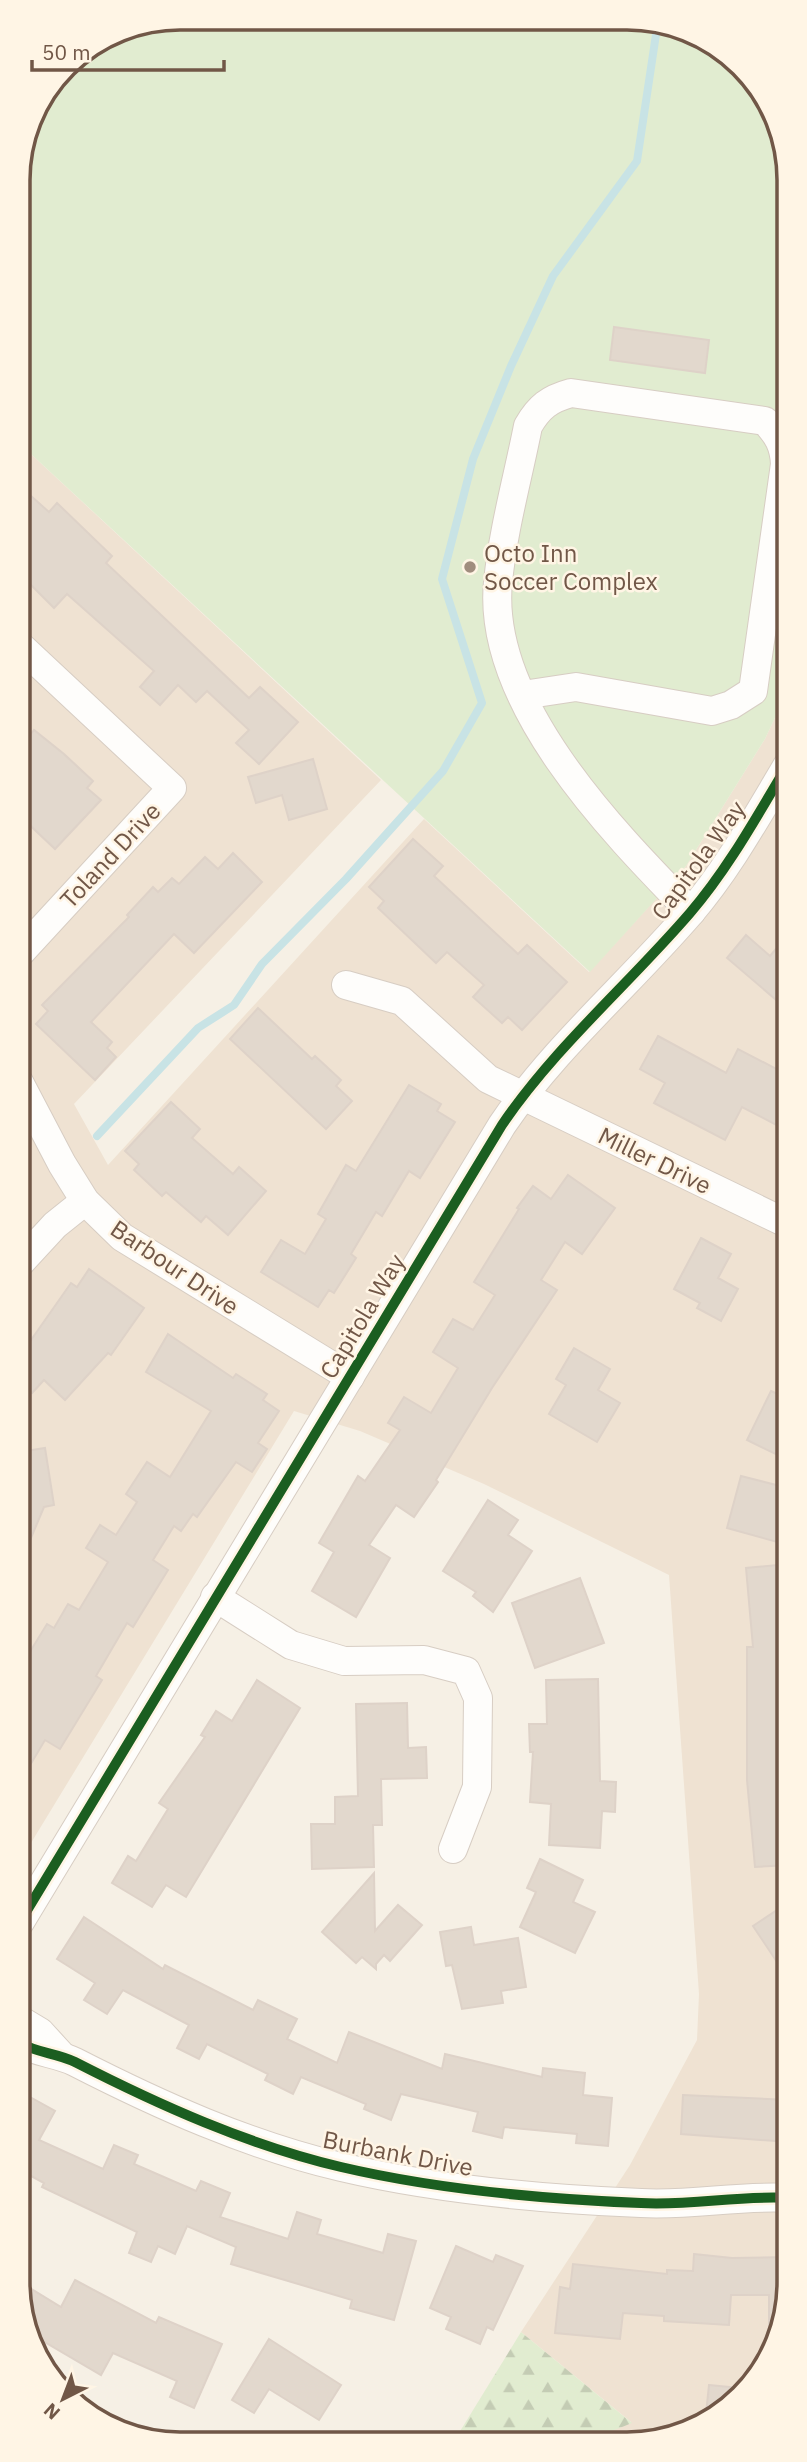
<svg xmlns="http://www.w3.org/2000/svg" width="807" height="2462" font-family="'IBM Plex Sans',sans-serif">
<defs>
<pattern id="forest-firs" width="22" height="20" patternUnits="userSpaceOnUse" patternTransform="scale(1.75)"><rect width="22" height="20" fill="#e1ecd0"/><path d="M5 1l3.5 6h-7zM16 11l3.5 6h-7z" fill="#c4ccb4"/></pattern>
</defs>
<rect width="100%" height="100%" fill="#f6f0e5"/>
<polygon fill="#efe2d2" points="18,442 381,780 74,1104 108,1165 424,819 589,972 686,866 765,739 787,692 789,2293 750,2389 659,2441 587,2441 631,2422 521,2332 630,2165 697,2040 699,1994 669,1575 484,1484 360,1431 294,1411 20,1861"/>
<polygon fill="url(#forest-firs)" points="521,2332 632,2423 587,2441 454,2441"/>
<polygon fill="#e1ecd0" points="179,18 660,21 742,65 786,148 787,692 765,739 686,866 590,972 18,442 18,168 34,107 72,58 118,30"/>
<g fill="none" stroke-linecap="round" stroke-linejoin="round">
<polyline stroke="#c8e3e5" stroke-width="8" points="97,1136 198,1028 234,1005 262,964 346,879 443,771 482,703 442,579 473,459 511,366 553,276 637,161 658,21"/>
</g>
<g fill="#e2d8cd" stroke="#ded2c8" stroke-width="2">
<polygon points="614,327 709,340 705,373 610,360"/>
<polygon points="31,496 49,512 57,503 112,556 106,563 249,698 260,687 298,722 259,764 236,743 249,730 207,691 196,702 178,685 160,705 140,687 154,671 67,594 54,608 18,572 18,509"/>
<polygon points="19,725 30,735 34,730 64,754 93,781 87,788 101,800 55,849 19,815"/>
<polygon points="313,759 327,809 289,820 282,795 256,803 248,777"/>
<polygon points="413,839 443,866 434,876 518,954 527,945 567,982 522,1030 508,1017 502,1023 473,997 484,985 447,952 436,963 378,908 384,901 369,887"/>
<polygon points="233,853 262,882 194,953 174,934 91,1022 112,1042 107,1048 116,1057 95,1080 36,1024 48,1011 42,1005 129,917 127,915 153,887 158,892 172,878 179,884 205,857 218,869"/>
<polygon points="746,935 770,956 787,936 788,1010 727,958"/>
<polygon points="258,1008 312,1059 315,1056 341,1080 336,1086 352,1101 326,1129 230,1039"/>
<polygon points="658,1036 726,1073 738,1049 788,1075 788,1131 742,1107 725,1140 654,1103 665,1083 640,1069"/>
<polygon points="409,1085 441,1104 437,1111 455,1122 420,1178 409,1171 382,1216 376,1212 351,1254 356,1258 334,1293 329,1290 318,1307 261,1272 281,1240 305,1254 326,1219 318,1214 346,1165 356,1171"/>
<polygon points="171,1102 200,1129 192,1138 233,1174 239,1167 266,1191 228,1235 206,1216 201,1222 166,1192 162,1196 134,1170 139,1164 125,1151"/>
<polygon points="568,1175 615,1208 582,1254 565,1242 541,1280 557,1290 492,1388 436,1480 438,1482 414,1517 396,1505 369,1545 390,1558 356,1617 312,1591 334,1552 319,1543 358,1476 365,1481 400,1430 388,1423 404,1397 431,1413 458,1368 433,1352 453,1319 473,1330 495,1295 474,1282 519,1209 517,1208 533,1186 551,1199"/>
<polygon points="701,1238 731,1254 718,1278 738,1289 721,1321 697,1308 700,1303 674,1289"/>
<polygon points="89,1269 144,1308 111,1355 108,1353 65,1400 44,1380 32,1393 19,1382 19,1329 31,1340 71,1283 77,1287"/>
<polygon points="168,1334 233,1378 236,1374 267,1394 263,1400 279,1411 258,1443 267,1449 252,1472 236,1462 197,1517 193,1514 181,1531 174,1526 153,1560 168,1570 133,1627 127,1623 96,1676 102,1680 60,1749 45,1740 20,1782 20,1668 47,1624 54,1628 68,1604 79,1610 108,1562 86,1548 100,1525 116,1535 137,1502 126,1494 147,1462 170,1477 211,1411 146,1372"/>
<polygon points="574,1348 610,1369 598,1390 620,1403 597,1442 549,1414 566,1385 556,1379"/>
<polygon points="771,1391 788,1399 788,1460 747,1440"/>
<polygon points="45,1448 54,1505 44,1507 20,1564 19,1452"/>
<polygon points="741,1476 788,1488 788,1545 727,1528"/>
<polygon points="488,1500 518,1520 508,1535 532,1551 493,1612 473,1596 476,1592 443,1571"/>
<polygon points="788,1564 788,1593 784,1594 786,1671 788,1671 789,1865 755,1867 747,1780 747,1647 753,1647 746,1568"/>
<polygon points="580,1578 604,1643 535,1668 512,1603"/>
<polygon points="598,1679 600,1781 616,1782 615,1812 602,1811 600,1848 549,1845 551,1804 530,1802 533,1752 530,1752 529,1724 547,1724 546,1680"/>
<polygon points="257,1680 300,1708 186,1897 166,1885 152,1907 112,1883 128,1856 136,1861 168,1809 159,1803 205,1737 201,1735 216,1711 232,1721"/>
<polygon points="407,1703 408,1748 426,1747 427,1778 381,1779 382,1825 373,1825 374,1867 312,1869 311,1824 335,1824 335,1797 358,1796 356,1704"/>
<polygon points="540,1859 583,1880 573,1902 595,1912 575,1953 520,1927 536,1892 527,1888"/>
<polygon points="374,1873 375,1931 398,1905 422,1925 390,1961 384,1955 376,1964 376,1969 362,1957 356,1963 322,1932"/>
<polygon points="789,1902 789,1980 753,1926"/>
<polygon points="84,1917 163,1969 165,1965 253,2010 258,2000 297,2019 287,2039 337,2063 349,2032 442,2069 445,2054 542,2077 543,2068 585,2073 583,2095 612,2098 608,2146 576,2143 577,2134 504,2127 502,2138 473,2131 478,2112 401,2094 391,2120 364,2109 366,2104 301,2077 293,2094 265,2080 268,2074 207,2044 199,2059 177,2048 189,2025 123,1990 107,2014 84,2000 95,1983 57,1959"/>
<polygon points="471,1927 474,1945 518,1938 526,1987 501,1991 503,2003 462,2009 452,1965 446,1966 440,1932"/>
<polygon points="683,2095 789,2100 789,2142 681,2134"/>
<polygon points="30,2097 55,2111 39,2140 103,2169 114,2145 138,2155 134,2164 196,2191 201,2181 230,2193 220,2217 288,2239 297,2212 321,2220 317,2234 383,2253 388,2234 416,2241 394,2320 350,2308 352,2300 231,2264 236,2247 187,2226 175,2254 158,2246 151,2262 129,2253 137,2232 42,2187 44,2183 22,2171 20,2173 20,2116"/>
<polygon points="456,2246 493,2262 496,2255 523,2266 493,2330 487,2327 480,2344 446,2329 451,2317 430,2308"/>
<polygon points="694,2254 732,2258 789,2257 789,2293 769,2342 769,2295 731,2295 729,2325 664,2321 664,2316 623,2313 620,2339 555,2333 560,2287 570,2289 573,2264 667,2274 667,2270 693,2271"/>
<polygon points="75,2280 156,2323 159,2317 222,2344 194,2408 170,2397 177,2381 113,2353 101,2375 31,2334 21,2314 20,2282 61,2307"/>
<polygon points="269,2339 341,2385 319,2420 269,2389 254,2413 232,2400"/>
<polygon points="709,2385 750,2389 706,2414"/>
</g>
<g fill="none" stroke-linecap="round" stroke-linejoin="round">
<g stroke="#d7cdc3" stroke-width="30">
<g id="minor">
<polyline points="18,644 172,788 19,954"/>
<path d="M 523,695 L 576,687 L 712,711 L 731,705 L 753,691 L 785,464 C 784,445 778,435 765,421 L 571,393 C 549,399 539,407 528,426 C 518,477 503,530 498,582 C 486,703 613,832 691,912"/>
<polyline points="346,985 402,1001 488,1079 788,1224"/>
<polyline points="19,1082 62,1164 85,1201 122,1237 350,1377"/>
<polyline points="19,1264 55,1225 85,1201"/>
<polyline points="215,1597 291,1645 344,1661 424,1660 466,1671 478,1698 477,1787 453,1849"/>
<path d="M 20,1922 L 502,1125 C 555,1047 628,985 690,913 C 728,869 757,816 787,766"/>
<polyline points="20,2020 40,2032 61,2055"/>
<path d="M 20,2043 C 37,2053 57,2053 75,2062 C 159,2105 248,2145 341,2167 C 439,2190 540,2199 641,2203 C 690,2206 740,2195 789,2198"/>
</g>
</g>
<use href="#minor" stroke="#fefdfb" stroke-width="28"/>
<g stroke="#fff5e5" stroke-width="15">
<g id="cycleway">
<path d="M 20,1922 L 502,1125 C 555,1047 628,985 690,913 C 728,869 757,816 787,766"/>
<path d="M 20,2043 C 37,2053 57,2053 75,2062 C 159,2105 248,2145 341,2167 C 439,2190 540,2199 641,2203 C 690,2206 740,2195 789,2198"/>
</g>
</g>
<use href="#cycleway" stroke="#1b5e20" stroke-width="10"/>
</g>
<circle fill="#a08d7e" stroke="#fff5e5" stroke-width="2.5" cx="470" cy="567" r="7"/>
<g text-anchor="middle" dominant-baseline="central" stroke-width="5" stroke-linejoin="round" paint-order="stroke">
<g font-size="24" fill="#715747" stroke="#fff5e5" text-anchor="start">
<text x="484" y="553">Octo Inn<tspan x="484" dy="28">Soccer Complex</tspan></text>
</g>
<g font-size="24" fill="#715747" stroke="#fff5e5">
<text transform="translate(110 855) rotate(-47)">Toland Drive</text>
<text transform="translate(698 860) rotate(-54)">Capitola Way</text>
<text transform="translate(655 1160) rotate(26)">Miller Drive</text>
<text transform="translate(175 1267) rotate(34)">Barbour Drive</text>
<text transform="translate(362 1316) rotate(-59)">Capitola Way</text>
<text transform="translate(398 2153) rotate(11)">Burbank Drive</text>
</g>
</g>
<path d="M0 0H807V2462H0ZM180 30H627A150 150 0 0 1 777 180V2282A150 150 0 0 1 627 2432H180A150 150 0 0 1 30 2282V180A150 150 0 0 1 180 30Z" fill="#fff5e5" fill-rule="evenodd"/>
<path fill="none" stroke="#715747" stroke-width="3.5" d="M180 30H627A150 150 0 0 1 777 180V2282A150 150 0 0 1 627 2432H180A150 150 0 0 1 30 2282V180A150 150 0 0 1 180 30Z"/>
<g transform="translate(63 2399) rotate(222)" stroke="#fff5e5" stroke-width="5" paint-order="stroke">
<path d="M0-5L12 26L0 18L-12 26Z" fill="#715747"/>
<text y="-10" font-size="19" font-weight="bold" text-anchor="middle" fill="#715747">N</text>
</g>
<path d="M32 60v10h192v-10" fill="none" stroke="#715747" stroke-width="3.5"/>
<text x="42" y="60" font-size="21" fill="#715747" stroke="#fff5e5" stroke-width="5" paint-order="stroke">50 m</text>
</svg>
